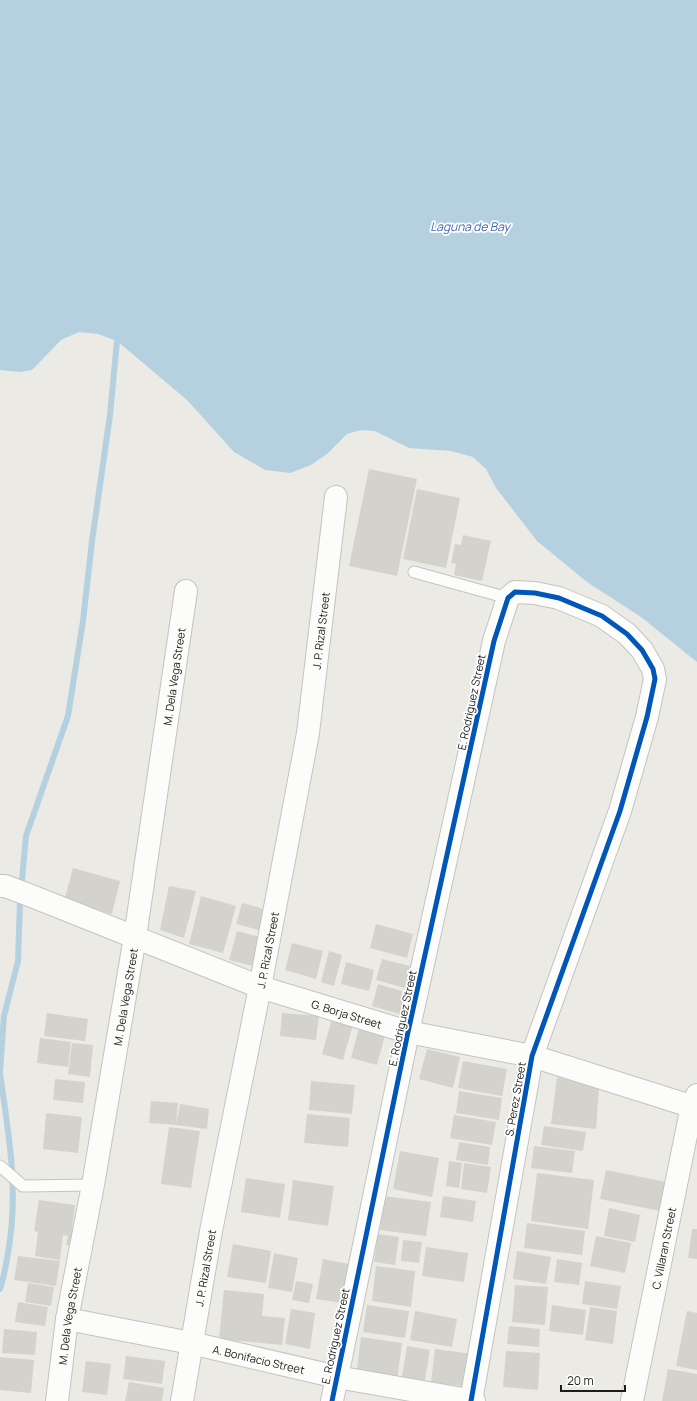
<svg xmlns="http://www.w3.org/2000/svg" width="697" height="1401" font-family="Manrope,sans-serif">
<rect width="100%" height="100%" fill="#ebeae4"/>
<polygon fill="#b5d1e0" points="0,0 697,0 697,662 641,617 587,582 537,541 496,488 486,469 473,457 451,451 409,448 375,431 361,430 347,434 327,454 311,465 290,473 265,470 234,452 187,400 117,341 98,334 79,332 61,340 32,370 20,372 0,370"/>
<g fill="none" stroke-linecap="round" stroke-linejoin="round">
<g stroke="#b5d1e0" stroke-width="6">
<polyline points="0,1071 4,1016 18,961 20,902 26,836 68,716 83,621 92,541 110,415 117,341"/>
<path d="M 0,1074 C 9,1135 19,1192 8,1253 C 6,1265 4,1277 0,1289"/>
</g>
</g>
<g fill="#d4d2cc">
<polygon points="369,469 417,479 397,576 349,566"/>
<polygon points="417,489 460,498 446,568 403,559"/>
<polygon points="463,535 491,541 482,581 454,575 456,564 451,563 455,544 461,545"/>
<polygon points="73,868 120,881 112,914 64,901"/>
<polygon points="169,886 196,891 184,938 160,930"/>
<polygon points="201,896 236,906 223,953 189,944"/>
<polygon points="242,903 275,912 270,933 236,924"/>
<polygon points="376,924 413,934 407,958 370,948"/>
<polygon points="237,931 272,940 265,969 229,960"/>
<polygon points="292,943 323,951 316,979 285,970"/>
<polygon points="329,951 342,955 334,986 321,982"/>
<polygon points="382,959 410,966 405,988 376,980"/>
<polygon points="346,962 374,970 369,991 341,984"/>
<polygon points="378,984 405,992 400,1014 372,1006"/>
<polygon points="47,1013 88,1019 85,1041 44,1036"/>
<polygon points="282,1013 319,1016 316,1040 280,1036"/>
<polygon points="333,1015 354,1021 343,1060 322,1054"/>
<polygon points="359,1028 385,1035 377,1065 351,1058"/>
<polygon points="40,1038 71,1042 68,1067 37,1063"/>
<polygon points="72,1043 93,1045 90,1077 68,1074"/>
<polygon points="427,1049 460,1057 453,1088 419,1079"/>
<polygon points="463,1061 507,1069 502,1096 458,1088"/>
<polygon points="557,1077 599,1088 596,1129 551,1124"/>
<polygon points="55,1079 85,1082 83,1103 53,1100"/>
<polygon points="311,1081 355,1085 352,1114 309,1110"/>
<polygon points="459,1091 502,1098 499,1120 456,1113"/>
<polygon points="151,1101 178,1103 176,1125 149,1123"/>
<polygon points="180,1104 209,1109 207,1129 176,1125"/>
<polygon points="46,1113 82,1117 78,1153 43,1149"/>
<polygon points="307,1114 350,1118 348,1147 304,1143"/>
<polygon points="454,1115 496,1122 492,1145 450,1138"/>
<polygon points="544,1126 586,1132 583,1151 541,1145"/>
<polygon points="169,1127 200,1131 191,1188 161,1184"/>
<polygon points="459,1142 490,1147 488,1165 456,1160"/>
<polygon points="534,1146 575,1151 572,1173 531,1168"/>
<polygon points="400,1151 439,1158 432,1197 393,1189"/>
<polygon points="449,1161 462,1163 459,1188 446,1186"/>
<polygon points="464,1163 491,1167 487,1193 461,1189"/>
<polygon points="606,1170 666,1182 660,1211 600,1199"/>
<polygon points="537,1173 594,1180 588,1229 531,1221"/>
<polygon points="246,1178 285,1184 280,1218 241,1212"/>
<polygon points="293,1180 334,1186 328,1226 288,1220"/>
<polygon points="384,1196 431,1202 426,1236 380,1230"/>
<polygon points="443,1196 476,1201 473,1222 440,1217"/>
<polygon points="39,1200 75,1205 72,1229 88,1231 86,1248 66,1245 68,1236 63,1235 60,1260 35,1256 38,1232 34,1231"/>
<polygon points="609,1208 640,1215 635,1242 604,1236"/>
<polygon points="527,1223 585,1231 582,1255 524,1248"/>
<polygon points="692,1229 697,1229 697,1259 688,1258"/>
<polygon points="378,1234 399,1237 395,1265 374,1262"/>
<polygon points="596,1236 631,1243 625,1273 590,1266"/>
<polygon points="403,1240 422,1242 419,1263 401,1261"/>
<polygon points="233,1244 271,1251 266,1283 227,1277"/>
<polygon points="426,1247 468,1253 464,1282 422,1276"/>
<polygon points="517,1251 551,1257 546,1284 513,1279"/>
<polygon points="274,1253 298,1258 292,1292 268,1288"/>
<polygon points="18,1256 60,1261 56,1286 14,1280"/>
<polygon points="323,1259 349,1264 342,1303 316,1299"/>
<polygon points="557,1259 582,1263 579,1285 554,1282"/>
<polygon points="376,1266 415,1271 411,1307 372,1301"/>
<polygon points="296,1281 313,1284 309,1303 292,1300"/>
<polygon points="585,1281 621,1286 617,1309 582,1304"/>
<polygon points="28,1283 54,1287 51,1306 25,1302"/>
<polygon points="515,1285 548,1287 545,1325 512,1322"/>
<polygon points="224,1290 264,1294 262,1316 285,1318 282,1345 219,1339"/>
<polygon points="18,1302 48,1307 45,1326 15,1322"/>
<polygon points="367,1305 409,1311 405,1338 363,1332"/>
<polygon points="552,1305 586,1310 583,1335 549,1331"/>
<polygon points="590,1307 617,1311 613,1344 585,1340"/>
<polygon points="291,1309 315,1313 310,1349 285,1344"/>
<polygon points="415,1311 457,1319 452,1347 410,1340"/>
<polygon points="687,1311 697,1313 697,1370 676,1366"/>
<polygon points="509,1326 540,1329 539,1347 507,1344"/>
<polygon points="4,1329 37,1332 35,1355 2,1353"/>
<polygon points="361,1337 402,1343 397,1382 356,1376"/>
<polygon points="407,1346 430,1350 424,1386 401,1382"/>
<polygon points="435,1349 473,1354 468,1387 431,1382"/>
<polygon points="506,1351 540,1353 538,1390 503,1387"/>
<polygon points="126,1356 165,1361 162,1384 123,1379"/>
<polygon points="0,1357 34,1360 31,1393 0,1390"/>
<polygon points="86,1361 111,1364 107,1395 82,1392"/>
<polygon points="668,1369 697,1374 697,1401 662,1401"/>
<polygon points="129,1382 164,1388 162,1401 125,1401"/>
</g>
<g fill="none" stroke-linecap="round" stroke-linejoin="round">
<g stroke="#c3c3c0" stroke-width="13">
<g id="lane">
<polyline points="414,572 508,598"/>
<polyline points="0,1166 23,1186 93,1185"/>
</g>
</g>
<g stroke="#c3c3c0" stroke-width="24">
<g id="street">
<path id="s1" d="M 0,886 L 5,886 L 29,895 L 260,987 L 408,1032 L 532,1056 L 697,1108"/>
<path id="s2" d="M 67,1319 L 191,1343 L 337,1377 L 474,1401"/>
<path id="s3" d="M 57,1401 L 67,1319 L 93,1185 L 135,937 L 186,591"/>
<path id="s4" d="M 182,1401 L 211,1231 L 260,987 L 308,733 L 336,497"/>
<polyline points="332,1401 408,1032 494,641 508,598 515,592 535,593 559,598 602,616 627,634 642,650 653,669 655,679 647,717 620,811 532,1056 471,1401"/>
<path id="s5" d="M 632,1401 L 692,1106 L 697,1095"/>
</g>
</g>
<use href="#lane" stroke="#fcfcfb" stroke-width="11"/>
<use href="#street" stroke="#fcfcfb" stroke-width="22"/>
<g stroke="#fff" stroke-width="8">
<polyline id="cycleway" points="332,1401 408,1032 494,641 508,598 515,592 535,593 559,598 602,616 627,634 642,650 653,669 655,679 647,717 620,811 532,1056 471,1401"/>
</g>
<use href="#cycleway" stroke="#0057b8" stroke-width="5"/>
</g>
<g text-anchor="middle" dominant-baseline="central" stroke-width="3.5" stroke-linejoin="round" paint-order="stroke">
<g font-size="11" fill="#1c1c1c" stroke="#fff">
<text stroke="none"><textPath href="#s4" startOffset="783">J. P. Rizal Street</textPath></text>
<text stroke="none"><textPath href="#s3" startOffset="734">M. Dela Vega Street</textPath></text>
<text transform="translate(471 702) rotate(-78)">E. Rodriguez Street</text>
<text stroke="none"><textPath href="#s4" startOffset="459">J. P. Rizal Street</textPath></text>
<text stroke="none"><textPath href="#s3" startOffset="410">M. Dela Vega Street</textPath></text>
<text stroke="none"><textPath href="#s1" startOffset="370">G. Borja Street</textPath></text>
<text transform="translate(402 1018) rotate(-78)">E. Rodriguez Street</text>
<text transform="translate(515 1099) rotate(-80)">S. Perez Street</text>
<text stroke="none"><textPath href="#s5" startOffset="156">C. Villaran Street</textPath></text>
<text stroke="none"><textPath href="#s4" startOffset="135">J. P. Rizal Street</textPath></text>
<text stroke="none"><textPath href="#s3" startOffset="86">M. Dela Vega Street</textPath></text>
<text transform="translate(335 1336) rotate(-78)">E. Rodriguez Street</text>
<text stroke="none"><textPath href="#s2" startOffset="196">A. Bonifacio Street</textPath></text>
</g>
<g font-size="12" font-style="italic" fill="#4469b1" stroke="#fff">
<text x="470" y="226">Laguna de Bay</text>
</g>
</g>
<path d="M561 1385v6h64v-6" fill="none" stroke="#1c1c1c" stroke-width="2"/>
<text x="567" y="1385" font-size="12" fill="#1c1c1c" stroke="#ffffff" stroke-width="3" paint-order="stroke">20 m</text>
</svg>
